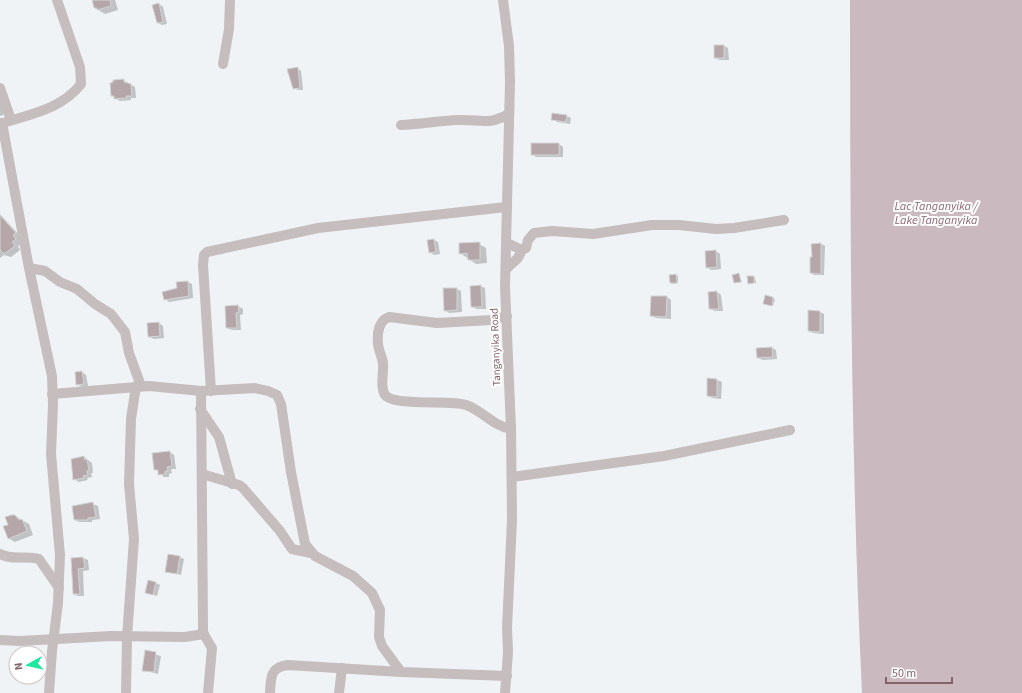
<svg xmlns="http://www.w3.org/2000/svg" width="1022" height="693" font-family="'Source Sans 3',sans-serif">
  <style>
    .water { fill: #cab9bf }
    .shadow { fill: #0003 }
    .building { fill: #b4a6a9; stroke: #d3d5d6 }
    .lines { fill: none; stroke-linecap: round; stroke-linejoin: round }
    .minor { stroke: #c5bdbe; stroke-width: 10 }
    .labels { text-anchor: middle; stroke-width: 4; stroke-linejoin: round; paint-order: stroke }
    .street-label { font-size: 11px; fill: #826367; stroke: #fff }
    .water-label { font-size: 12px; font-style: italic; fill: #8d6774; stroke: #fff }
  </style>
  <rect width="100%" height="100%" fill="#f0f3f5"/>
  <!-- water -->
  <path class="water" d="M 850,0 L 1022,0 L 1022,693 L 862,693 C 851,462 850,231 850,0 Z"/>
  <!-- shadow -->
  <g class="shadow">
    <polygon points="94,0 115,0 118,10 105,14 95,8"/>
    <polygon points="159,4 163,7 167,24 162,25 158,23"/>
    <polygon points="724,46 728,48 729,60 720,60 715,58"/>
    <polygon points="297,68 301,71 303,90 298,90 294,88"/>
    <polygon points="123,80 135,87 136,98 131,98 131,100 120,101 112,96 114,83"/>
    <polygon points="0,100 6,114 0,116"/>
    <polygon points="567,116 571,118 570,124 557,122 553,119"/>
    <polygon points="559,144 563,147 563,157 536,157 532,154"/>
    <polygon points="0,214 21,237 22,243 18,246 20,250 11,257 4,255 0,258"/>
    <polygon points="434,240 438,242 440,254 434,255 430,252"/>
    <polygon points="479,244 486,248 487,263 476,264 460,253"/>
    <polygon points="821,244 825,246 824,275 814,275 811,273 813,258 812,245"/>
    <polygon points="716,251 720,254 721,269 711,270 707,267"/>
    <polygon points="739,274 742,282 737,283 735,282"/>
    <polygon points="676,275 678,276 678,283 673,284 671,283"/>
    <polygon points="753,277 755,278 756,283 749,283"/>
    <polygon points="188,282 192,284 193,298 169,302 165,299"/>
    <polygon points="480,286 485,288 486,309 477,309 472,307"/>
    <polygon points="457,289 461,291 462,312 449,313 445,310"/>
    <polygon points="717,292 721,295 723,311 715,311 710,309"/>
    <polygon points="667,297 671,300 671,319 656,318 651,316"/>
    <polygon points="773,298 775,299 773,306 764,304"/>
    <polygon points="238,306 243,309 243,314 240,315 241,330 232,330 227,328 226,307"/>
    <polygon points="820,312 824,314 824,334 813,333 809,331"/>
    <polygon points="159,323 163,326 164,338 154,339 149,337"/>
    <polygon points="772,348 776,350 777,359 763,360 758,358"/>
    <polygon points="82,372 86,375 88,386 82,387 77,384"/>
    <polygon points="708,379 717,380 722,382 721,399 712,398 708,396"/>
    <polygon points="170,452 174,455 176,469 171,469 172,473 169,474 169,477 164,477 155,469"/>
    <polygon points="84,457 92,463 93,473 91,473 92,477 87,478 88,480 79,482 74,479"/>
    <polygon points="93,504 98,506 100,519 92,520 92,522 79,522 75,520"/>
    <polygon points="15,516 29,524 33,535 15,542 8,538 9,525"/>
    <polygon points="179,557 184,559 181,575 167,571"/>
    <polygon points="83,558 88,560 89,570 83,571 84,596 78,596 74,594 72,559"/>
    <polygon points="156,583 160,585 157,596 146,592"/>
    <polygon points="146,652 161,656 158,674 143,670"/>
  </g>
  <!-- building -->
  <g class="building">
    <polygon points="92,0 110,0 111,6 97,10 97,8 94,8"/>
    <polygon points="159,3 163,22 157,23 152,5"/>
    <rect x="714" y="45" width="10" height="13"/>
    <polygon points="298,67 300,88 293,89 287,69"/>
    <polygon points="124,79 124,82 131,84 132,96 126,96 127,98 114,99 114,96 111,96 110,83 113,82 113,80"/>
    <polygon points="552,113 567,115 566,122 551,120"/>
    <rect x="531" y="143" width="28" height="12"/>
    <polygon points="0,215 16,233 13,235 16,239 12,242 15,246 4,254 0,250"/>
    <polygon points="434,239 436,252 429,253 427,240"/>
    <polygon points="480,242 480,260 468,260 467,253 459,254 459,243"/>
    <polygon points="821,243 821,274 810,273 810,257 812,257 811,244"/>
    <polygon points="716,250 717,267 706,268 705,251"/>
    <polygon points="739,273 741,282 734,283 732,275"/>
    <polygon points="676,274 677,283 670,283 669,275"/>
    <polygon points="747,276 754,276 754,283 748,284"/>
    <polygon points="188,281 189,296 164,300 162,292 177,288 176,282"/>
    <polygon points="481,285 482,307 471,307 470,286"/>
    <polygon points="443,288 457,288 457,310 444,311"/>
    <polygon points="717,291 719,309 709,309 708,292"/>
    <polygon points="765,295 773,297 772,306 763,304"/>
    <polygon points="651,296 667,296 666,317 650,316"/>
    <polygon points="238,305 239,312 236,313 237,328 226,328 225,306"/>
    <polygon points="808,310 820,311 820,332 808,331"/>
    <polygon points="159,322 160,336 148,337 147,323"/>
    <polygon points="772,347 773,357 757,358 756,348"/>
    <polygon points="82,371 84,384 76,385 75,372"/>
    <polygon points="707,378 717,379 717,397 707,396"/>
    <polygon points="170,451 172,466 167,467 168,471 165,471 165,474 158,475 158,470 154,470 152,453"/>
    <polygon points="84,456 85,460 87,459 89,470 87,471 88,475 83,476 84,478 73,480 71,459"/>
    <polygon points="93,502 96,517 88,518 88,520 74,520 72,506"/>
    <polygon points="11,515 15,515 19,520 22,519 27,531 8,539 3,526 8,525 5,517"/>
    <polygon points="168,554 180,556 177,574 165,572"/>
    <polygon points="83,557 85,568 78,569 80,594 73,594 71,558"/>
    <polygon points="148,580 156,582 153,595 145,593"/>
    <polygon points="145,650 156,652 154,672 142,671"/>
  </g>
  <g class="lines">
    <!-- minor -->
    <g class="minor">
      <polyline points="503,0 509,46 510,82 505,286 511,429 512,520 507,628 508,652 505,693"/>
      <polyline points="223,64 229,29 230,0"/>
      <polyline points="0,88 11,120"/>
      <polyline points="2,123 29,268 52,376 53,405 51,454 60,555 58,603 52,651 49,693"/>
      <path d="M 0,124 C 29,114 61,110 81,84 L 80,67 L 57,0"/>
      <path d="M 401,125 C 420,124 439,121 458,120 C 480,119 487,126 509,114"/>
      <polyline points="507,243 522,250 526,248 528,240 534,233 552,231 593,234 652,225 679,225 716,229 734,228 784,220"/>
      <polyline points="29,268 45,271 60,282 77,289 95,304 111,314 125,332 129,353 141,386"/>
      <polyline points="506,269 518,258 522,250"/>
      <path d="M 507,316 L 492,320 L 437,323 L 389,317 C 379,320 377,333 378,343 C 378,350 382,356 383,363 C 384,372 380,385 384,393 C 389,408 451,399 466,405 C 483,411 493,426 511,429"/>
      <polyline points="201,391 203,626 203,633 212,648 208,693"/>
      <polyline points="211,391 203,265 204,255 207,252 318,228 506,207"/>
      <polyline points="52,394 149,386 201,391 255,388 268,391 277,395 281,404 291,472 305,544 315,556 353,576 372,593 380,610 379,637 382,646 401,672"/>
      <polyline points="200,409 219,437 232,484"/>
      <polyline points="202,474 239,485 243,488 280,531 292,549 311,553"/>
      <polyline points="512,477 664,456 790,430"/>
      <path d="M 0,554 C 13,561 25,555 39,559 L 59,588"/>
      <polyline points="0,640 20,641 111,636 185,637 204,634"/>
      <polyline points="126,693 127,637 134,539 129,484 131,419 136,386"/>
      <path d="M 270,693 C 271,677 270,667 288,665 L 401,672 L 507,676"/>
      <polyline points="339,693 342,668"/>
    </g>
  </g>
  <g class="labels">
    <!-- street labels -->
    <g class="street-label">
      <text transform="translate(495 347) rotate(-92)" y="4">Tanganyika Road</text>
    </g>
    <!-- water labels -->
    <g class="water-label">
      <text x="936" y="210">Lac Tanganyika /<tspan x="936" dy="14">Lake Tanganyika</tspan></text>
    </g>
  </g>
  <!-- north arrow -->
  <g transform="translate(28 665) rotate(262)"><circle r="19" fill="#ffffff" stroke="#cdc1c2"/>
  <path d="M0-3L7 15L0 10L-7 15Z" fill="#1ee7a0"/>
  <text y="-6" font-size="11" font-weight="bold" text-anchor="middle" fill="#826367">N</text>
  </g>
  <!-- scale -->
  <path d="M886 677v6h66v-6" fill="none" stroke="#826367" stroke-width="2"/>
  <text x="892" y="677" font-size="12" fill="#826367" stroke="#ffffff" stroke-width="3" paint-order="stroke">50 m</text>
</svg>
